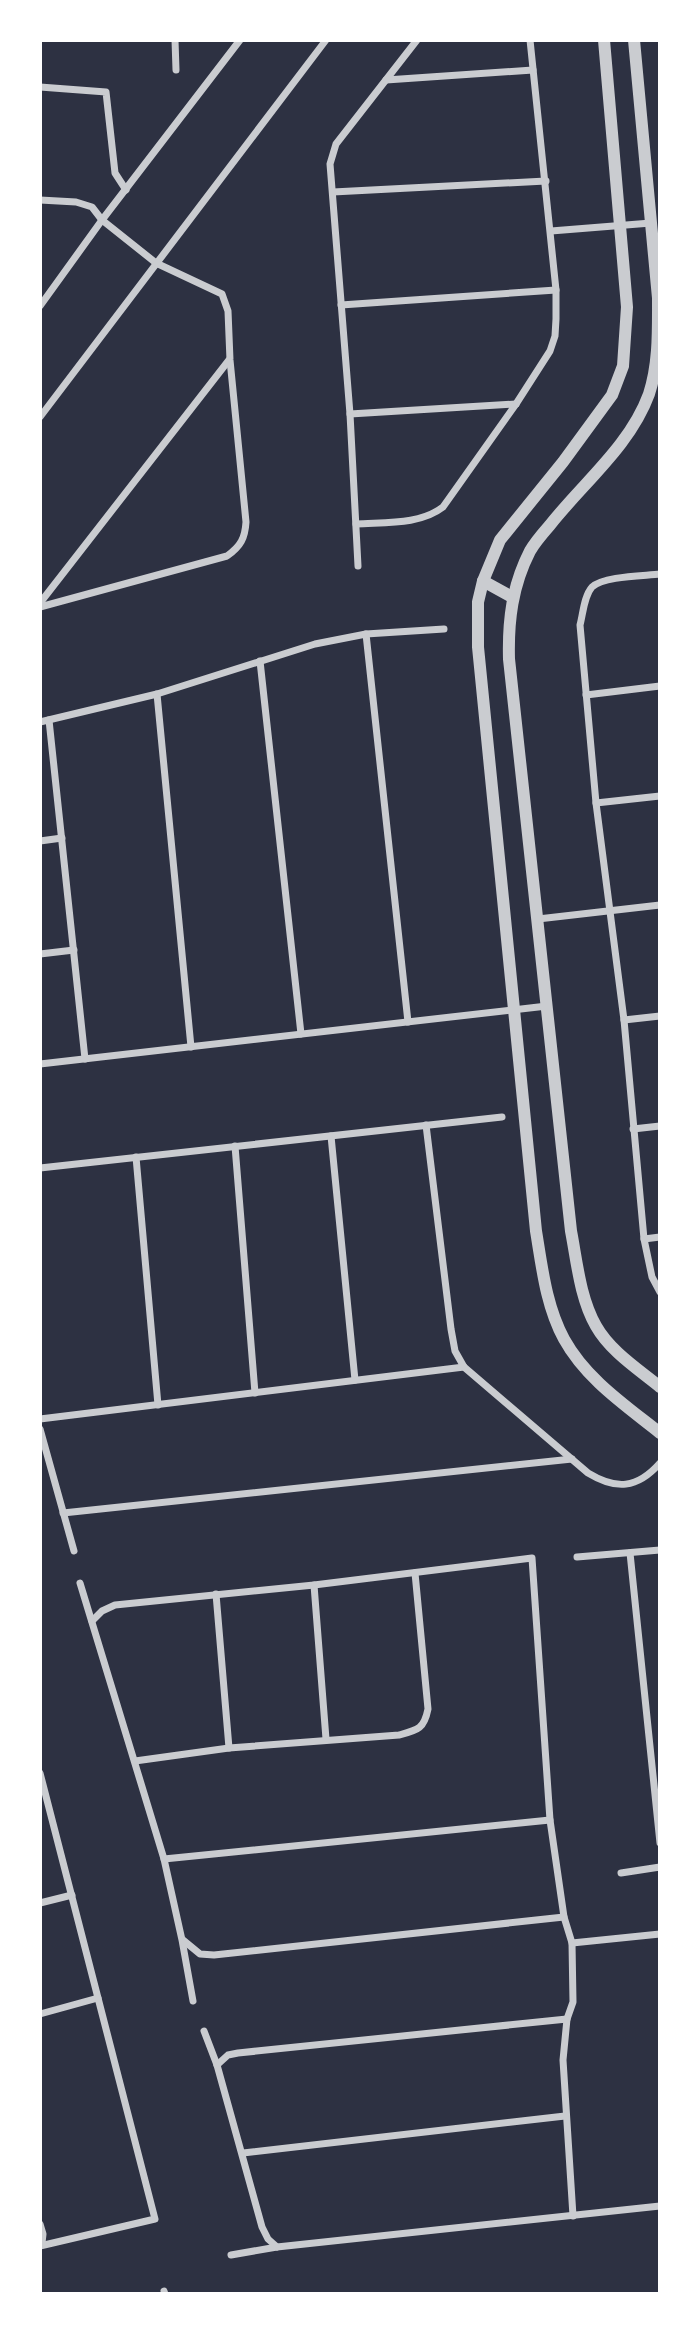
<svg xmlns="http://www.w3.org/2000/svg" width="700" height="2334" font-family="Ubuntu,sans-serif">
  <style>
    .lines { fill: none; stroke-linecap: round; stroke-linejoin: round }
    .minor { stroke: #caccd0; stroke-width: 7 }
    .tertiary { stroke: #caccd0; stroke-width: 12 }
  </style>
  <rect width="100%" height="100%" fill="#2d3142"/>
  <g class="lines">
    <!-- minor -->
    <g class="minor">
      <polyline points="175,40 176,70"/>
      <polyline points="386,80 533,70"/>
      <polyline points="40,87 106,92 115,173 126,190"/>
      <polyline points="333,192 546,181"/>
      <path d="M 40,200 L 76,202 L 92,207 L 102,220 L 156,263 L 222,294 L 228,311 L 230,360 L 246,522 C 245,538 241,546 227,556 L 40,607"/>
      <polyline points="551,231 651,223"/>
      <polyline points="341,305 556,290"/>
      <polyline points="40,306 102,220 240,40"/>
      <polyline points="350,414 516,404"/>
      <polyline points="40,417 326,40"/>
      <path d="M 356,524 C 385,522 420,525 443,507 L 516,404 L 550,351 L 555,336 L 556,319 L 556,290 L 530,40"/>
      <polyline points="358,566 350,414 330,164 336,144 417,40"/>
      <path d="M 660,574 C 643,576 604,576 592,587 C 584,596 583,614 580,625 L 596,803 L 624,1020 L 644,1239 L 652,1277 L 660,1292"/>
      <polyline points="40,603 229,360"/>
      <polyline points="366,634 408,1022"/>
      <polyline points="260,661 301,1034"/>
      <polyline points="157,694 191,1047"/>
      <polyline points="586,695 660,686"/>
      <polyline points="49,720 85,1059"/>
      <polyline points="40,722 157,694 315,644 366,634 444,629"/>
      <polyline points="596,803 660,796"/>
      <polyline points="40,841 62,838"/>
      <polyline points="538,919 660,905"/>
      <polyline points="40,954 74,950"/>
      <polyline points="624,1020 660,1016"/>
      <polyline points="40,1064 547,1006"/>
      <path d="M 426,1125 L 451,1329 L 455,1351 L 464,1367 L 588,1473 C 616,1490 637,1489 660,1463"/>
      <polyline points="633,1129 660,1126"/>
      <polyline points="331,1136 355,1380"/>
      <polyline points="235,1146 255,1393"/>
      <polyline points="136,1157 158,1405"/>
      <polyline points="40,1168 502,1117"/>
      <polyline points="644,1239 660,1237"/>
      <polyline points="40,1419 464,1367"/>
      <polyline points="40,1429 74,1551"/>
      <polyline points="63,1513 572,1459"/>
      <polyline points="630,1553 660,1843"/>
      <polyline points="577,1557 660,1550"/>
      <polyline points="80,1583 164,1859 182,1940 193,2001"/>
      <polyline points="314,1585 326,1739"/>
      <polyline points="216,1594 229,1748"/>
      <polyline points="92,1621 102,1611 115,1605 314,1585 532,1558 550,1820 564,1917 572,1943 573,2002 567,2019 563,2060 573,2216"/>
      <path d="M 135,1761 L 229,1748 L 399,1735 C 418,1730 424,1729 428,1709 L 415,1573"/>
      <polyline points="40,1773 155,2219 40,2246"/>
      <polyline points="164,1859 550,1820"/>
      <polyline points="621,1873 660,1867"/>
      <polyline points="40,1903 72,1895"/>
      <polyline points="183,1940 200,1954 214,1955 564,1917"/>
      <polyline points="572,1943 660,1934"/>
      <polyline points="40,2014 98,1998"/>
      <polyline points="204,2031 217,2065 262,2227 268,2239 277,2247"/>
      <polyline points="217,2065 228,2055 238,2053 567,2019"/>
      <polyline points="243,2153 565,2116"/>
      <polyline points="40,2224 43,2234 42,2243"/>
      <polyline points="231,2255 277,2247 660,2206"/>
      <polyline points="164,2291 165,2294"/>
    </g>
    <!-- tertiary -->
    <g class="tertiary">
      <path d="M 604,40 L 627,307 L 623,366 L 612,395 L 563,462 L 500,540 L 483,581 L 478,602 L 478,647 L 536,1231 C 542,1267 546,1306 564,1339 C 586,1379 625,1405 660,1433"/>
      <path d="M 634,40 L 658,298 C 658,331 659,363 649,394 C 630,446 583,483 550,525 C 543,533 535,542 530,551 C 512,586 508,621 509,659 L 571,1231 C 577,1262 580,1298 596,1326 C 610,1351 638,1369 660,1387"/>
      <polyline points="483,581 512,597"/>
    </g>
  </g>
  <!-- border -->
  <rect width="700" height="2334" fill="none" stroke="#ffffff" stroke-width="84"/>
</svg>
